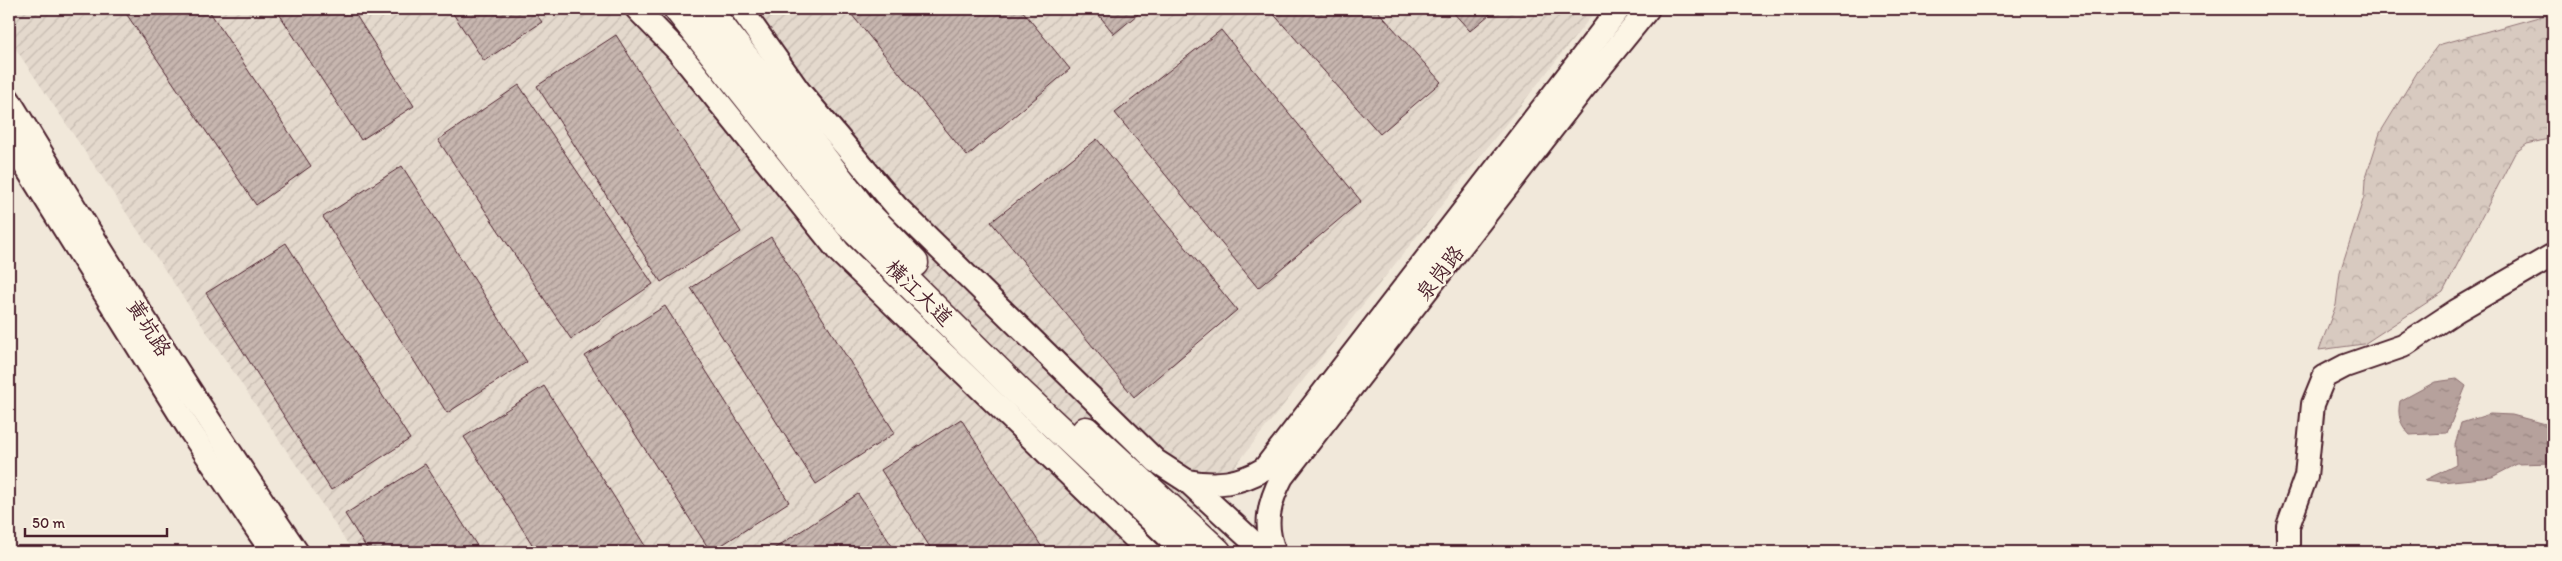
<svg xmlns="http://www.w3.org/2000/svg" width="2562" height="561" font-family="Itim,'LXGW WenKai TC',sans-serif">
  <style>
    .industrial { fill: url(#industrial-furrows) }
    .forest { fill: url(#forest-crowns); stroke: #917476 }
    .water { fill: url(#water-ripples); stroke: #8b6d6f }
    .building { fill: url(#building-hatch); stroke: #4a1f2b }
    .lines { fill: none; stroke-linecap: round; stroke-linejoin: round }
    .minor-casing { stroke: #4a1f2b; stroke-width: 26 }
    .major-casing { stroke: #4a1f2b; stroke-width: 31 }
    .minor { stroke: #fcf5e5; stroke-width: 22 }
    .major { stroke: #fcf5e5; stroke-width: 28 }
    .labels { text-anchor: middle; stroke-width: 5; stroke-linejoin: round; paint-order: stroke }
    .street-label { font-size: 21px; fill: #4a1f2b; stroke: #fcf5e5 }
  </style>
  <defs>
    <pattern id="industrial-furrows" width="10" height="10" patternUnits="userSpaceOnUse" patternTransform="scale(1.25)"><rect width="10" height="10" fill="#e4d9cd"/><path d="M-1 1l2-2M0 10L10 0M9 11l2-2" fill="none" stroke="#c5bab0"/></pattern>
    <pattern id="forest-crowns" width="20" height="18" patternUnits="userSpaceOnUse" patternTransform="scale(1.25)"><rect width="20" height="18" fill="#d8cac0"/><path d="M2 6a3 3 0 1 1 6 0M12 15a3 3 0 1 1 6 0" fill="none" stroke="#bbada5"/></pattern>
    <pattern id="water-ripples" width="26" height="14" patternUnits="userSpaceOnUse" patternTransform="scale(1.25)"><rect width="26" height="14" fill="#b6a19c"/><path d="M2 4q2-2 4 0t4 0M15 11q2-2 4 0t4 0" fill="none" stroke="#96837f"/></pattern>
    <pattern id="building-hatch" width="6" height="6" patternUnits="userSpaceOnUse" patternTransform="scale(1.25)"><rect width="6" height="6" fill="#c7b6af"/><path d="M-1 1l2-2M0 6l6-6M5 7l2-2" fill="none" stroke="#a4938f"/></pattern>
  </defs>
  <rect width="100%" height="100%" fill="#f1e8da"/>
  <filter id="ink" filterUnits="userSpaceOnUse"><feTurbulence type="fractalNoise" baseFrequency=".02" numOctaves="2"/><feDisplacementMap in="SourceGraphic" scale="10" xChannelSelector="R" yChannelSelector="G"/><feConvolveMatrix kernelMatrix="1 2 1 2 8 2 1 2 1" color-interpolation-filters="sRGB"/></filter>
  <g filter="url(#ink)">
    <!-- industrial -->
    <polygon class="industrial" points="9,9 1597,9 1167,552 353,552 301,472 9,39"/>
    <!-- forest -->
    <polygon class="forest" points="2553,13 2553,138 2527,144 2515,153 2443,292 2364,344 2319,350 2336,305 2340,272 2364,197 2365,180 2380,133 2418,71 2438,45"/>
    <!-- water -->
    <g class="water">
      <path d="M 2457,379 L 2466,386 L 2447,433 L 2410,435 C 2400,424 2397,416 2400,401 L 2435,382 Z"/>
      <polygon points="2490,414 2512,415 2553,426 2553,463 2517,464 2492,477 2442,482 2425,480 2456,465 2455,445 2461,423"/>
    </g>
    <!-- building -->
    <g class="building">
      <polygon points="123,9 208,9 311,166 256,205"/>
      <polygon points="276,9 352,9 414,106 361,140"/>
      <polygon points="450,9 532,9 542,22 484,61"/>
      <polygon points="847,9 1021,9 1070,69 967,156"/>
      <polygon points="1094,9 1144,9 1114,34"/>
      <polygon points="1269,9 1376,9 1441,82 1380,134"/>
      <polygon points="1450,9 1496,9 1470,31"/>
      <polygon points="1221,30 1361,201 1258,288 1115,113"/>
      <polygon points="616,35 741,232 661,282 537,86"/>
      <polygon points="519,85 653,284 571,339 438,140"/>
      <polygon points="1097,139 1237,310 1134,397 991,222"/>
      <polygon points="402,166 527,362 447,413 323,217"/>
      <polygon points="771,237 895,433 816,484 691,288"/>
      <polygon points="286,243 410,439 331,490 206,293"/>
      <polygon points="665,306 789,502 711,552 585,356"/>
      <polygon points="544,386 649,552 537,552 464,437"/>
      <polygon points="961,419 1045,552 933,552 881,470"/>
      <polygon points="425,464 481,552 369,552 345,514"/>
      <polygon points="858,494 896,552 769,552"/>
    </g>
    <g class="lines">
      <defs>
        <g id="minor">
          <polyline points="637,9 677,50 839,252 1149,552"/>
          <polyline points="741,9 799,91 896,206 1156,461 1187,481 1264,552"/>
          <path d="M 9,100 C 102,253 196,404 297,552"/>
          <polyline points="9,140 191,432 272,552"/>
          <path d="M 1187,481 C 1216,486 1239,484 1264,469 L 1619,9"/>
          <path d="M 1275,552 C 1263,526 1269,502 1282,477 L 1583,89 L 1648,9"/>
          <polyline points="2288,552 2288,526 2306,476 2313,404 2324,377 2345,366 2403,346 2456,311 2553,255"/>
        </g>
        <g id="major">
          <polyline points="678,9 849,224 1020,393 1189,552"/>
          <polyline points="707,9 863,210 914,263"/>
          <polyline points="1086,431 1217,552"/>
        </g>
      </defs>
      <!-- minor casing -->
      <use href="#minor" class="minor-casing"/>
      <!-- major casing -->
      <use href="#major" class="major-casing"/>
      <!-- minor -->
      <use href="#minor" class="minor"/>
      <!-- major -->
      <use href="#major" class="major"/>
    </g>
  </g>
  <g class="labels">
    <!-- street labels -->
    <g class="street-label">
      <text transform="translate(1440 273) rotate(-52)" y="7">泉岗路</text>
      <text transform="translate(919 293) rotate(44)" y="7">横江大道</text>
      <text transform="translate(149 328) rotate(58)" y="7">黄坑路</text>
    </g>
  </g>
  <!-- margin -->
  <rect width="2562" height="561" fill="none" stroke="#fcf5e5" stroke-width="30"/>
  <rect x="15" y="15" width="2532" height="531" fill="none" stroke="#4a1f2b" stroke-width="2" filter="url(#ink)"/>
  <!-- scale -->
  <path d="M25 528v8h142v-8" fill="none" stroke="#4a1f2b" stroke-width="2.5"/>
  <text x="32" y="528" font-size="15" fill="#4a1f2b" stroke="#fcf5e5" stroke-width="4" paint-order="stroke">50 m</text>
</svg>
